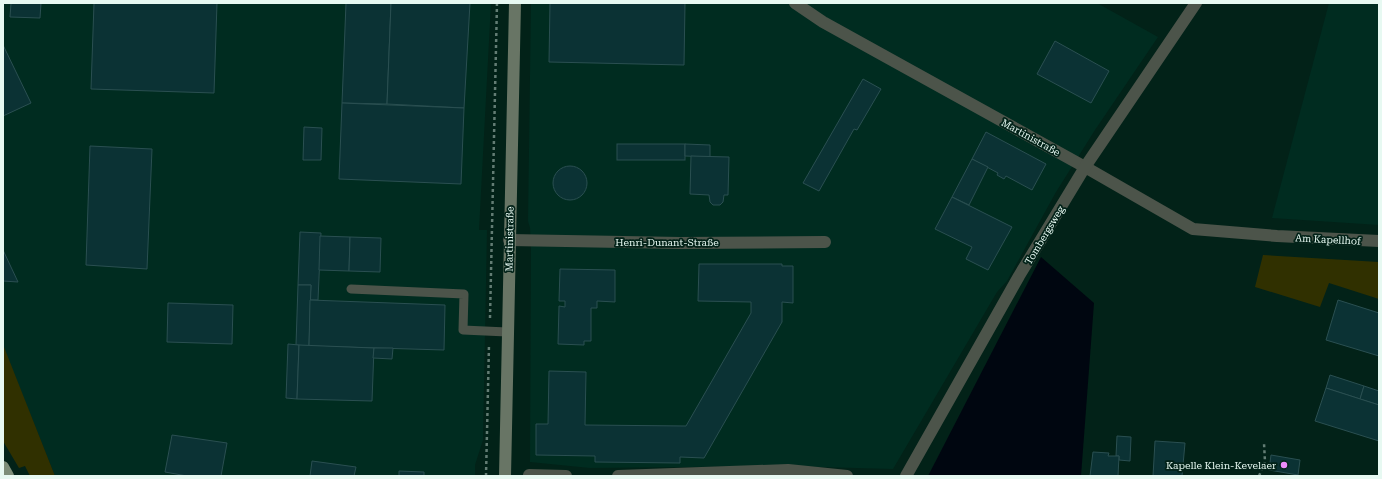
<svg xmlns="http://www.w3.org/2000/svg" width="1382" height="479" font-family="'Roboto Serif',serif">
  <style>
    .built { fill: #002c20 }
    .green { fill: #303000 }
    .water { fill: #000610 }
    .building { fill: #0b3234; stroke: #2a4f51 }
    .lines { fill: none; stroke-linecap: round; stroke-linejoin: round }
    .path { stroke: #637d74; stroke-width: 2.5; stroke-dasharray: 3 3; stroke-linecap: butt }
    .lane { stroke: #4c544a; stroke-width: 9 }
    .street { stroke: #4c544a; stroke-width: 12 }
    .secondary { stroke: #687565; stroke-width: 12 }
    .primary { stroke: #7d8e79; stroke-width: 12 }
    .poi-dot { fill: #ec8cfa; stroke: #022218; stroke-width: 1.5 }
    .labels { text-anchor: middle; stroke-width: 3.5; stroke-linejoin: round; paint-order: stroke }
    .street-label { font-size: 10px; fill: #e7f9f2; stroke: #022218 }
    .poi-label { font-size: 10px; fill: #e7f9f2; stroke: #022218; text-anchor: end }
  </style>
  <rect width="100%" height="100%" fill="#022218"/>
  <!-- built -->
  <g class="built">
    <polygon points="3,3 491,3 479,230 487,230 483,440 475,465 475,476 55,476 3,346"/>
    <polygon points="531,3 1097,3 1158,37 1095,130 1056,192 1007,281 997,292 893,469 781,466 590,468 530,462 531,247 530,228 528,221"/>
    <polygon points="1329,3 1379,3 1379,225 1272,218"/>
  </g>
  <!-- green -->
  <g class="green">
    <polygon points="1263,255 1379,262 1379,299 1329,283 1320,307 1255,287"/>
    <polygon points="3,346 4,347 55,476 30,476 25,466 19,468 3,441"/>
  </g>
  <!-- water -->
  <polygon class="water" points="1041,257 1094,303 1081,476 928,476"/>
  <!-- building -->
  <g class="building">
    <polygon points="11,3 41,3 40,18 10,17"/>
    <polygon points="94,3 217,3 214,93 91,89"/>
    <polygon points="346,3 391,3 387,104 342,103"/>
    <polygon points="391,3 470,3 464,108 387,104"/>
    <polygon points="550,3 685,3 684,65 549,62"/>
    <polygon points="1055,41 1109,71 1091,103 1037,74"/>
    <polygon points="3,45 31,103 3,116"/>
    <polygon points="863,79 881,89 857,130 854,129 819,191 803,183"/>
    <polygon points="342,103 464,108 461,184 339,179"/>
    <polygon points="304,127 322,128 321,160 303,160"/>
    <polygon points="986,132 1046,164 1032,190 1006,176 1004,179 997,175 998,173 972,159"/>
    <rect x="617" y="144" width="68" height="16"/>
    <polygon points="685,144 710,145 710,157 685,156"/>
    <polygon points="90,146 152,149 147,269 86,265"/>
    <polygon points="691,156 729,157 728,195 724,195 723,202 720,205 713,205 710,202 709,195 690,194"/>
    <polygon points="972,159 988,167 969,205 952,197"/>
    <circle cx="570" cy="183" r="17"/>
    <polygon points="952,197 1012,227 988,270 966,259 972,247 935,229"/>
    <polygon points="300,232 321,233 318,300 310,300 311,285 298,285"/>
    <polygon points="320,236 350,237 349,271 319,270"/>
    <polygon points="350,237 381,238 380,272 349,271"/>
    <polygon points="3,250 18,282 3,281"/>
    <polygon points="699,264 782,264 782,266 793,266 793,303 782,302 782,322 704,458 680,457 680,463 595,462 595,456 536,455 536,424 548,424 549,371 586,372 585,425 686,426 751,313 751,302 698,301"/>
    <polygon points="560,269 615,270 615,302 597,301 597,308 591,308 591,341 584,341 584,345 558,344 559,306 565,307 565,301 559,301"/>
    <polygon points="298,285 311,285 309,346 296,345"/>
    <polygon points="310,300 445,305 444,350 309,346"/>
    <polygon points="1338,300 1379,313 1379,356 1326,340"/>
    <polygon points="168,303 233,305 232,344 167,342"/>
    <polygon points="288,344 299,345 297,399 286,398"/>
    <polygon points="299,345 374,348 372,401 297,399"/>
    <polygon points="374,348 393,348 392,359 373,358"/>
    <polygon points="1330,375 1364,386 1360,399 1326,388"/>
    <polygon points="1364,386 1379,391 1379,405 1360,399"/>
    <polygon points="1326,388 1379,405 1379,441 1315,421"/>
    <polygon points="172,435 227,443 221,476 187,476 165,472"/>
    <polygon points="1117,436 1131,437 1130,461 1119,460 1119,456 1116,456"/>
    <polygon points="1155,441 1185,443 1182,476 1153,476"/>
    <polygon points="1093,452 1109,453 1108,456 1119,456 1118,476 1090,476"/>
    <polygon points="1271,455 1300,460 1298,475 1269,470"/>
    <polygon points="312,461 356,467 354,476 310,476"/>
    <polygon points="399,471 424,472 424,476 399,476"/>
  </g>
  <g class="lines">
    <!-- path -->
    <g class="path">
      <polyline points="490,318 497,3"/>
      <polyline points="486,476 489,345"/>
      <polyline points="1259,476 1265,462 1264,443"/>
    </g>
    <!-- lane -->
    <polyline class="lane" points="351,289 464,294 463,330 507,332"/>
    <!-- street -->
    <g class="street">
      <polyline points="795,3 823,22 1085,167 1193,229 1277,236 1379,241"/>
      <polyline points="509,240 680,243 825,242"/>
      <polyline points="529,475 566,476"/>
      <polyline points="618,476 788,470 847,476"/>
      <polyline points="906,476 1019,276 1085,167 1196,3"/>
    </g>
    <!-- secondary -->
    <polyline class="secondary" points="505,476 515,3"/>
    <!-- primary -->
    <polyline class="primary" points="3,467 8,476"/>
  </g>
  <!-- markers -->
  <circle class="poi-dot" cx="1284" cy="465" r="4"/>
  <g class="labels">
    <!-- street labels -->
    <g class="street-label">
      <text transform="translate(1031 137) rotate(29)" y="4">Martinistraße</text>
      <text transform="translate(1044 235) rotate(-59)" y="4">Tombergsweg</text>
      <text transform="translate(509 239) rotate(-89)" y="4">Martinistraße</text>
      <text transform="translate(1328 239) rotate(3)" y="4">Am Kapellhof</text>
      <text x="667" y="246">Henri-Dunant-Straße</text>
    </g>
    <!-- poi labels -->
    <g class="poi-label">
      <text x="1276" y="469">Kapelle Klein-Kevelaer</text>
    </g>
  </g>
  <!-- border -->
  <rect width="1382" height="479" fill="none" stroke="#e7f9f2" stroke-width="8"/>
</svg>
